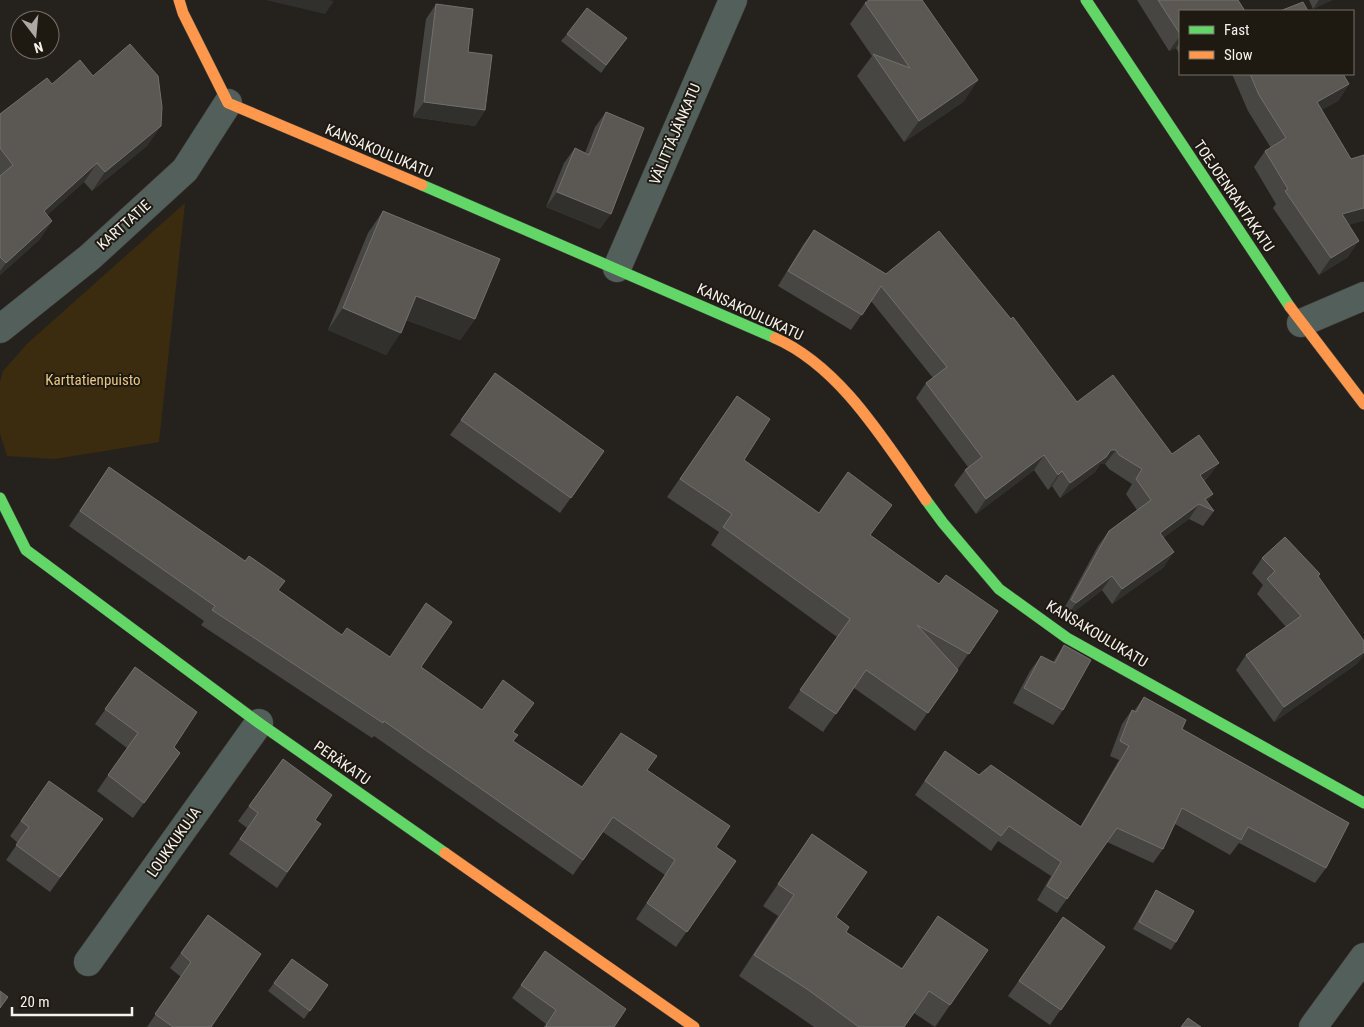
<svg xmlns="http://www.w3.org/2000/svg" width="1364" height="1027" font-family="'Roboto Condensed',sans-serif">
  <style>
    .green { fill: #3b2c0f }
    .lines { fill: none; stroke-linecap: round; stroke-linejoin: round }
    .street-casing { stroke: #413f3c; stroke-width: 29 }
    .fast-casing { stroke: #413f3c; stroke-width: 12 }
    .slow-casing { stroke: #413f3c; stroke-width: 12 }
    .street { stroke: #535f5a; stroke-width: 28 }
    .fast { stroke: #63d668; stroke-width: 11 }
    .slow { stroke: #ff974d; stroke-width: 11 }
    .wall { fill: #484642 }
    .shaded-wall { fill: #32302c }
    .building { fill: #5b5854; stroke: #73706c }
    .labels { text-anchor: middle; stroke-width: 4; stroke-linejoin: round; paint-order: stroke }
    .street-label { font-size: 15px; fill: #f5f2ec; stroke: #1e1a12 }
    .park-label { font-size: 15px; fill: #e9c683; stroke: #1e1a12 }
  </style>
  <rect width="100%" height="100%" fill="#25221e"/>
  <!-- green -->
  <polygon class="green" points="185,203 159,442 55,459 7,456 0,433 0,382 3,371 28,343"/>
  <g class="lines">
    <defs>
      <g id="street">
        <polyline points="617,268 733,0"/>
        <polyline points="1301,323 1364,296"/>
        <polyline points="0,329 90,257 185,170 228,103"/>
        <polyline points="88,962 259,723"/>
        <polyline points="1313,1027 1364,957"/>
      </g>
      <g id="fast">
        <polyline points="1086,0 1290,307"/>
        <polyline points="422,185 775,338"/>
        <polyline points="0,498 26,550 259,723 445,853"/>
        <polyline points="926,500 943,523 999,589 1067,638 1364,803"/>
      </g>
      <g id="slow">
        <polyline points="179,0 183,13 228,103 422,185"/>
        <polyline points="1290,307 1364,404"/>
        <path d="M 775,338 C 841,367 885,442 926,500"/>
        <polyline points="445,853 694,1027"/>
      </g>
    </defs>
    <!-- street casing -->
    <use href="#street" class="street-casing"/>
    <!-- fast casing -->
    <use href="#fast" class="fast-casing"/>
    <!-- slow casing -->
    <use href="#slow" class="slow-casing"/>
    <!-- street -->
    <use href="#street" class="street"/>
    <!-- fast -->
    <use href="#fast" class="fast"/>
    <!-- slow -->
    <use href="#slow" class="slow"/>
  </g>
  <!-- wall -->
  <g class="wall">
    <polygon points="1137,0 1238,0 1180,11 1180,55 1176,48 1169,51"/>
    <polygon points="1309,0 1332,0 1313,9"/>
    <polygon points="865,3 978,80 963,102 904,142 857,76 872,56 850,24"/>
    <polygon points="436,4 468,52 485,110 475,126 413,117 426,19"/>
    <polygon points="567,34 627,38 601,73 561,41"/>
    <polygon points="1232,74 1343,74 1349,84 1338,101 1321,110 1349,225 1348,257 1319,275 1273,208 1276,204 1254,167 1265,151 1271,148 1248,111"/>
    <polygon points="52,84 148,145 92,191 84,182 47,215 52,221 39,240 0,275 0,114"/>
    <polygon points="606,112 600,229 546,207 564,163 575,148 585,153 595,127"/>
    <polygon points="383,211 475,319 460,340 406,320 386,355 328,330 368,233"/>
    <polygon points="814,230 1077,402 1172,454 1219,463 1208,477 1204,481 1213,494 1207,502 1214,511 1203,526 1189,519 1164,537 1164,567 1112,604 1102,590 1066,618 1061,614 1098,546 1109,531 1137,510 1126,494 1132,484 1109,469 1105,464 1100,464 1095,472 1060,498 1052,486 1048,490 1034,470 976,514 954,485 965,470 968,467 916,398 926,383 933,378 871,301 851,330 778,286 803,245"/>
    <polygon points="495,373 604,451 560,513 450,435"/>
    <polygon points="737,396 744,460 819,513 870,536 939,584 998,611 915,731 854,688 823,732 788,708 837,637 711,545 719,532 667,497"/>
    <polygon points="109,467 278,590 342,635 390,657 421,667 513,732 513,741 582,787 647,770 716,847 736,861 676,947 636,919 665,875 603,832 573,875 374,736 372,738 201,625 204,621 69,526"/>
    <polygon points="1262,558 1318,576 1358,663 1274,722 1236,670 1246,655 1286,627 1257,594 1263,585 1252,573"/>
    <polygon points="1064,645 1063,710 1053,725 1013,703 1030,671 1041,656 1053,662"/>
    <polygon points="135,667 174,747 180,753 133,818 97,791 127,748 95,724"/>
    <polygon points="1144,697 1182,729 1326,868 1315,883 1239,843 1230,855 1175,824 1163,849 1153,863 1107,842 1057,913 1037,900 1051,876 998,841 991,851 915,795 945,751 979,775 1080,827 1119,760 1110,756 1122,724 1132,710 1134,711"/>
    <polygon points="283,759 315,820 321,824 277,888 229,854 247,828 238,821"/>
    <polygon points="49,781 92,834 50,892 6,860 18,843 10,836"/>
    <polygon points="812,834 836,917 846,932 902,968 938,916 988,950 935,1027 914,1013 904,1027 814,1027 791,1011 739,976 778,916 763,906"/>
    <polygon points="1156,890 1176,942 1171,950 1133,929 1151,898"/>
    <polygon points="208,915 211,1027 147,1027 181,977 170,968"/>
    <polygon points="1063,917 1105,947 1050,1025 1008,996"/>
    <polygon points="545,951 614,1027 544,1027 546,1024 512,998"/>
    <polygon points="292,959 328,985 304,1019 268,991"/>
  </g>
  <!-- shaded-wall -->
  <g class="shaded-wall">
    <polygon points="266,0 329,0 334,1 325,14"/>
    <polygon points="1319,0 1332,0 1313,9"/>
    <polygon points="1180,36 1180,42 1176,48 1169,51"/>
    <polygon points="978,80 963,102 904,142 919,121"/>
    <polygon points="1349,84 1338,101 1306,119 1317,102"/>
    <polygon points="424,102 485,110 475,126 413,117"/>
    <polygon points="161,126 148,145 92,191 105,172"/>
    <polygon points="97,163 84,182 31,230 44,211"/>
    <polygon points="557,192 611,214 600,229 546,207"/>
    <polygon points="1364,208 1364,221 1330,230 1342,214"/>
    <polygon points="52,221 39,240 0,275 0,271 6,263"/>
    <polygon points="1359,241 1348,257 1319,275 1331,258"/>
    <polygon points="416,296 475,319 460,340 401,318"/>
    <polygon points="343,308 401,333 386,355 328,330"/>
    <polygon points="1111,450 1116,450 1105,464 1100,464 1095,472 1060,498 1070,483"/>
    <polygon points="1044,455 1034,470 976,514 986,499"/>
    <polygon points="1219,463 1208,477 1190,490 1200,475"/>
    <polygon points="1062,471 1052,486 1048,490 1058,475"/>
    <polygon points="1213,494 1204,506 1205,499"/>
    <polygon points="1199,504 1189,519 1150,548 1160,533"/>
    <polygon points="1174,552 1164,567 1112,604 1122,589"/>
    <polygon points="1112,576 1102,590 1066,618 1076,603"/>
    <polygon points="1364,652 1364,655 1358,663 1274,722 1284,707"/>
  </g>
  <!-- building -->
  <g class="building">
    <polygon points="869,0 922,0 978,80 919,121 873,54 910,68 865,3"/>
    <polygon points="1158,0 1238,0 1245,11 1180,11 1180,34"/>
    <polygon points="1303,2 1308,11 1280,11"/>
    <polygon points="436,4 473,9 468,52 492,55 485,110 424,102"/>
    <polygon points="587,8 627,38 606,65 567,34"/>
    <polygon points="130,44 158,76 162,107 161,126 105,172 97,163 44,211 52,221 6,263 0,257 0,176 13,165 0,148 0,114 47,78 52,84 80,60 93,76"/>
    <polygon points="1250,74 1343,74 1349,84 1317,102 1351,159 1364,155 1364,208 1342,214 1359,241 1331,258 1285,191 1288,189 1265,151 1286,138 1259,95"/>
    <polygon points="606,112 644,128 611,214 557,192 575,148 589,155"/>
    <polygon points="383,211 500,259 475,319 416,296 401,333 343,308"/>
    <polygon points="814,230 886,274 939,231 1011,319 1013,317 1077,402 1113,375 1172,454 1199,435 1219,463 1200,475 1213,494 1205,499 1214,511 1199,504 1160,533 1174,552 1122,589 1112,576 1076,603 1071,600 1109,531 1151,500 1136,479 1142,469 1119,455 1116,450 1111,450 1106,457 1070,483 1062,471 1058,475 1044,455 986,499 965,470 982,457 926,383 947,367 881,286 862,315 788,271"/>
    <polygon points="495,373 604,451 571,498 461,420"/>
    <polygon points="737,396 770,419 744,460 819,513 848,472 892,505 870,535 939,584 946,575 998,611 969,654 917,625 958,670 928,713 866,670 836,714 800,690 850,619 723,527 732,514 680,479"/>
    <polygon points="109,467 245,561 249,556 285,581 278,590 342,635 347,628 390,657 426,603 452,622 421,667 482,710 503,680 534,703 513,732 518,735 513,741 582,787 621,733 657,756 647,770 730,826 716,847 736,861 687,932 647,903 675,860 613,817 583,860 384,721 383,723 212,610 215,606 80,511"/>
    <polygon points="1285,537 1320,574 1318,576 1364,641 1364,652 1284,707 1246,655 1301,616 1267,579 1275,571 1262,558"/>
    <polygon points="1064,645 1091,660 1063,710 1024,688 1041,656 1055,663"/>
    <polygon points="135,667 197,712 174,747 180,753 144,803 108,775 138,733 105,709"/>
    <polygon points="1144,697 1186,720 1182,729 1349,823 1326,868 1248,827 1241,840 1182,808 1163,849 1117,828 1067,899 1047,886 1061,862 1009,826 1001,836 925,781 945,751 979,775 991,765 1081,827 1129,746 1120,741 1132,710 1136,712"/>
    <polygon points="283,759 332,795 315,820 321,824 287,872 240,839 258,813 249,806"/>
    <polygon points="49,781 103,819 60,877 16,845 29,827 21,821"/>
    <polygon points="812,834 867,872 836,917 849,927 846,932 902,969 938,916 988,950 950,1005 929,991 904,1027 859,1027 807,989 754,955 794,895 778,884"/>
    <polygon points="1156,890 1194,911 1176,942 1139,922"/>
    <polygon points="208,915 261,954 211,1027 173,1027 155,1014 191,962 181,953"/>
    <polygon points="1063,917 1105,947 1061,1010 1019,981"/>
    <polygon points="545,951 626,1009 614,1027 545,1027 556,1010 521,985"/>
    <polygon points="292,959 328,985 310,1011 274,983"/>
    <polygon points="0,991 8,997 0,1008"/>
    <polygon points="1188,1018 1201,1027 1181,1027"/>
  </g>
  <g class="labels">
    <!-- street labels -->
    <g class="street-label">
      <text transform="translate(675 134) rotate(-67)" y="5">VÄLITTÄJÄNKATU</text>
      <text transform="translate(379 151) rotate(23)" y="5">KANSAKOULUKATU</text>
      <text transform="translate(1234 196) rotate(56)" y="5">TOEJOENRANTAKATU</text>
      <text transform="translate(124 225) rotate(-42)" y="5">KARTTATIE</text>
      <text transform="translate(750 312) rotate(25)" y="5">KANSAKOULUKATU</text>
      <text transform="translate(1097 634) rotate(31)" y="5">KANSAKOULUKATU</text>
      <text transform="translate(342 763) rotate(35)" y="5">PERÄKATU</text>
      <text transform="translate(174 842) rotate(-55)" y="5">LOUKKUKUJA</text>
    </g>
    <!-- park labels -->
    <g class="park-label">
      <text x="93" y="385">Karttatienpuisto</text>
    </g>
  </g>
  <!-- legend -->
  <rect x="1179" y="10" width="175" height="65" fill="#1e1a12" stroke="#747069"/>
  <rect x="1189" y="26" width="25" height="8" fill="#63d668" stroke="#747069"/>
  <text x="1224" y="35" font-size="15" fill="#f5f2ec">Fast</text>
  <rect x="1189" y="51" width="25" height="8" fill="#ff974d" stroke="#747069"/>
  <text x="1224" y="60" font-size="15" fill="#f5f2ec">Slow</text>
  <!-- north arrow -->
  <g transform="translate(35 35) rotate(164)"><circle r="24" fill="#1e1a12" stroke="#747069"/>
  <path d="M0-4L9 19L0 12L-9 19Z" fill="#aca9a4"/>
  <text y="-8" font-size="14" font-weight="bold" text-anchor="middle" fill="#f5f2ec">N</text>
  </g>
  <!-- scale -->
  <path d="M12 1007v8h120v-8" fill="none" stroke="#f5f2ec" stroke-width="2.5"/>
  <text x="20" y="1007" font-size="15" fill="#f5f2ec" stroke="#1e1a12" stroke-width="4" paint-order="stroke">20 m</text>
</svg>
